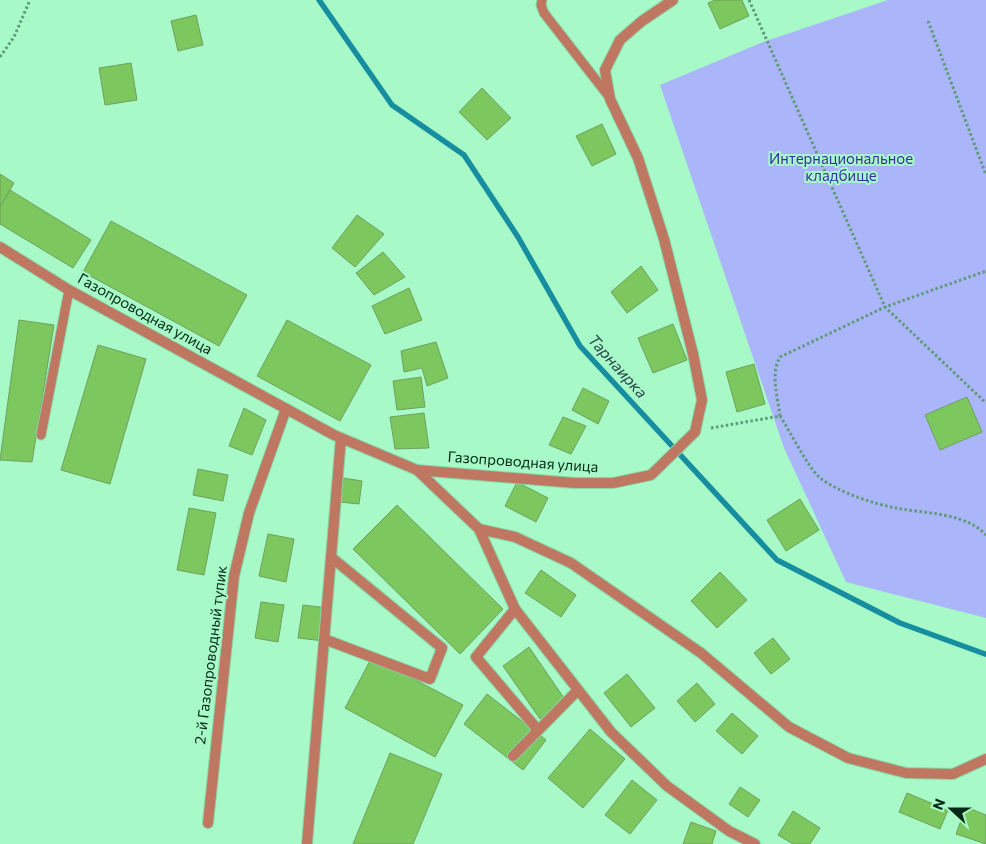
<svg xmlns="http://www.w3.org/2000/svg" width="986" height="844" font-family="Commissioner,sans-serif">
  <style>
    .green { fill: #abb5fa }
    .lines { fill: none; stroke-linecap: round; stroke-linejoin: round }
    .stream { stroke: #168ea0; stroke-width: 5.5 }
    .building { fill: #7dc75f; stroke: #709f5d }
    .service-casing { stroke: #8ad4a8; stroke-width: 11 }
    .minor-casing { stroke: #8ad4a8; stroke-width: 12 }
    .path { stroke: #5d9b78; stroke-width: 3; stroke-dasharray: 2.5 2.5; stroke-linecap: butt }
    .service { stroke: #c07761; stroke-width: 9 }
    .minor { stroke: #c07761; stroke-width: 10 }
    .labels { text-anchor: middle; stroke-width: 4; stroke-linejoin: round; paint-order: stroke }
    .park-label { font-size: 15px; fill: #382ea9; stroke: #a7fac8 }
    .street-label { font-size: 15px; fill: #042816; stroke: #a7fac8 }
    .water-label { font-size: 16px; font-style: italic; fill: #28454d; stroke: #a7fac8 }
  </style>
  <rect width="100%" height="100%" fill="#a7fac8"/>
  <!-- green -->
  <polygon class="green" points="888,0 986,0 986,618 846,582 784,448 660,85 763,42"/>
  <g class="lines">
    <!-- stream -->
    <polyline class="stream" points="319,0 392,105 464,155 518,237 580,346 777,560 900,623 985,654"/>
  </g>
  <!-- building -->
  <g class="building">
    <polygon points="715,0 742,0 749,16 720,29 708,3"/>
    <polygon points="196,15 203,45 178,51 171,21"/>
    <polygon points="131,63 137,100 105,105 99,68"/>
    <polygon points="482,88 511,118 487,140 459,112"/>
    <polygon points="602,124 616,154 592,166 576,136"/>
    <polygon points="0,174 14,183 0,207"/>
    <polygon points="10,190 91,240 73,268 0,224 0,207"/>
    <polygon points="357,215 384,234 355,267 332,248"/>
    <polygon points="111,221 247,295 219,346 83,272"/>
    <polygon points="383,252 405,277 374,295 356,273"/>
    <polygon points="641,266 658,290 627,313 611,292"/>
    <polygon points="409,288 422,320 385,334 372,306"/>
    <polygon points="19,320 54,325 32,462 0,460"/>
    <polygon points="287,320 371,365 340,421 257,376"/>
    <polygon points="673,324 687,360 653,373 638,338"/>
    <polygon points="436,342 448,378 427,386 422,368 404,372 401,351"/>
    <polygon points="98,345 146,359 110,484 61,470"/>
    <polygon points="754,364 765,404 737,412 726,372"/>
    <polygon points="421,377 425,407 397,410 393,381"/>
    <polygon points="583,388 609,401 598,424 572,410"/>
    <polygon points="967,397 982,432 940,450 925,415"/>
    <polygon points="244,408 266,420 252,455 229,446"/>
    <polygon points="424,413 429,448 395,449 390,417"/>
    <polygon points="563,417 586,426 571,454 549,445"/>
    <polygon points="198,469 228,475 223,501 193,495"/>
    <polygon points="343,478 362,481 359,504 340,502"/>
    <polygon points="517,482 548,498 536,522 505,506"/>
    <polygon points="800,499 819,530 786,551 767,520"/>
    <polygon points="397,505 503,609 460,654 353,549"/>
    <polygon points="189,508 216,513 204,575 177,570"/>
    <polygon points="268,534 294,539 286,582 259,576"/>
    <polygon points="541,570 576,595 561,617 525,593"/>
    <polygon points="720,572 747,600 717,628 691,601"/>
    <polygon points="261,602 284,605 278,642 255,638"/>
    <polygon points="303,605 328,608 324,641 298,638"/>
    <polygon points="773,638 790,659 771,674 754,653"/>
    <polygon points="529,647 566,701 540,719 503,666"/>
    <polygon points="372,657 463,705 435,757 345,708"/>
    <polygon points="627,674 655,708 631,727 604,693"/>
    <polygon points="697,683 715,704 695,722 677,701"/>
    <polygon points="487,694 546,740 523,770 464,724"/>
    <polygon points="732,713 758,736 742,754 716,731"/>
    <polygon points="590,729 625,759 583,808 548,778"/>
    <polygon points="390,753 442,774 413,844 353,844"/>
    <polygon points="632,780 657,800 630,834 605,815"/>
    <polygon points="740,787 760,800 748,817 729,804"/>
    <polygon points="907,793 948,810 940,829 899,812"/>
    <polygon points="966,807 986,815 986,844 956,834"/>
    <polygon points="793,811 820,828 810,844 793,844 778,835"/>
    <polygon points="691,822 716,831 712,844 683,844"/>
  </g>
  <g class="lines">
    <defs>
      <g id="service">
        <polyline points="542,0 541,5 544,13 610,98"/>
        <polyline points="41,435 69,290"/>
      </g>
      <g id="minor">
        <polyline points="0,247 69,290 334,435 417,470 575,483 613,483 651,475 695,432 702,400 693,354 664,239 638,158 610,99 605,70 620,40 642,21 673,0"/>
        <polyline points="417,470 479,529 515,609 611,732 667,786 729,831 755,844"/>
        <polyline points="479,529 515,537 571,563 701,653 789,727 848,758 906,773 953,774 986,759"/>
        <polyline points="515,609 476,657 538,730"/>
        <polyline points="324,639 430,679 442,648 331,557"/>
        <polyline points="513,756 578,690"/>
        <polyline points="208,823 234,576 249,513 286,409"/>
        <polyline points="307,844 341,438"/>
      </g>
    </defs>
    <!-- service casing -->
    <use href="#service" class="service-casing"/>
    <!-- minor casing -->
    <use href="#minor" class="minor-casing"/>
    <!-- path -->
    <g class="path">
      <polyline points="749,0 885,307 986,403"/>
      <polyline points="928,21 986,175"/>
      <polyline points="0,57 14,37 30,0"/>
      <path d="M 780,416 C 778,398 770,373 780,357 L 885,307 L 986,271"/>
      <path d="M 711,428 L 780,416 C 790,431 807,466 819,477 C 837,492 874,504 896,508 C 926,514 964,512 986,535"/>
    </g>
    <!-- service -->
    <use href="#service" class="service"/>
    <!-- minor -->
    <use href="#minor" class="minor"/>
  </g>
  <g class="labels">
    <!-- park labels -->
    <g class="park-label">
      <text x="841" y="164">Интернациональное<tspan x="841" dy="17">кладбище</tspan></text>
    </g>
    <!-- street labels -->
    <g class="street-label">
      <text transform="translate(145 314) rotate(29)" y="5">Газопроводная улица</text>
      <text transform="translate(523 462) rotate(4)" y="5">Газопроводная улица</text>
      <text transform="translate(211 655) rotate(-83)" y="5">2-й Газопроводный тупик</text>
    </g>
    <!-- water labels -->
    <g class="water-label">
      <text transform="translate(618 366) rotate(48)" y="6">Тарнаирка</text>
    </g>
  </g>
  <!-- north arrow -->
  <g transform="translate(951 809) rotate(291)" stroke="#a7fac8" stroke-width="4" paint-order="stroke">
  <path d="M0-4L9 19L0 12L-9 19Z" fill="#042816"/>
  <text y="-8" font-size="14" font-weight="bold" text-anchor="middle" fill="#042816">N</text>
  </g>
</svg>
